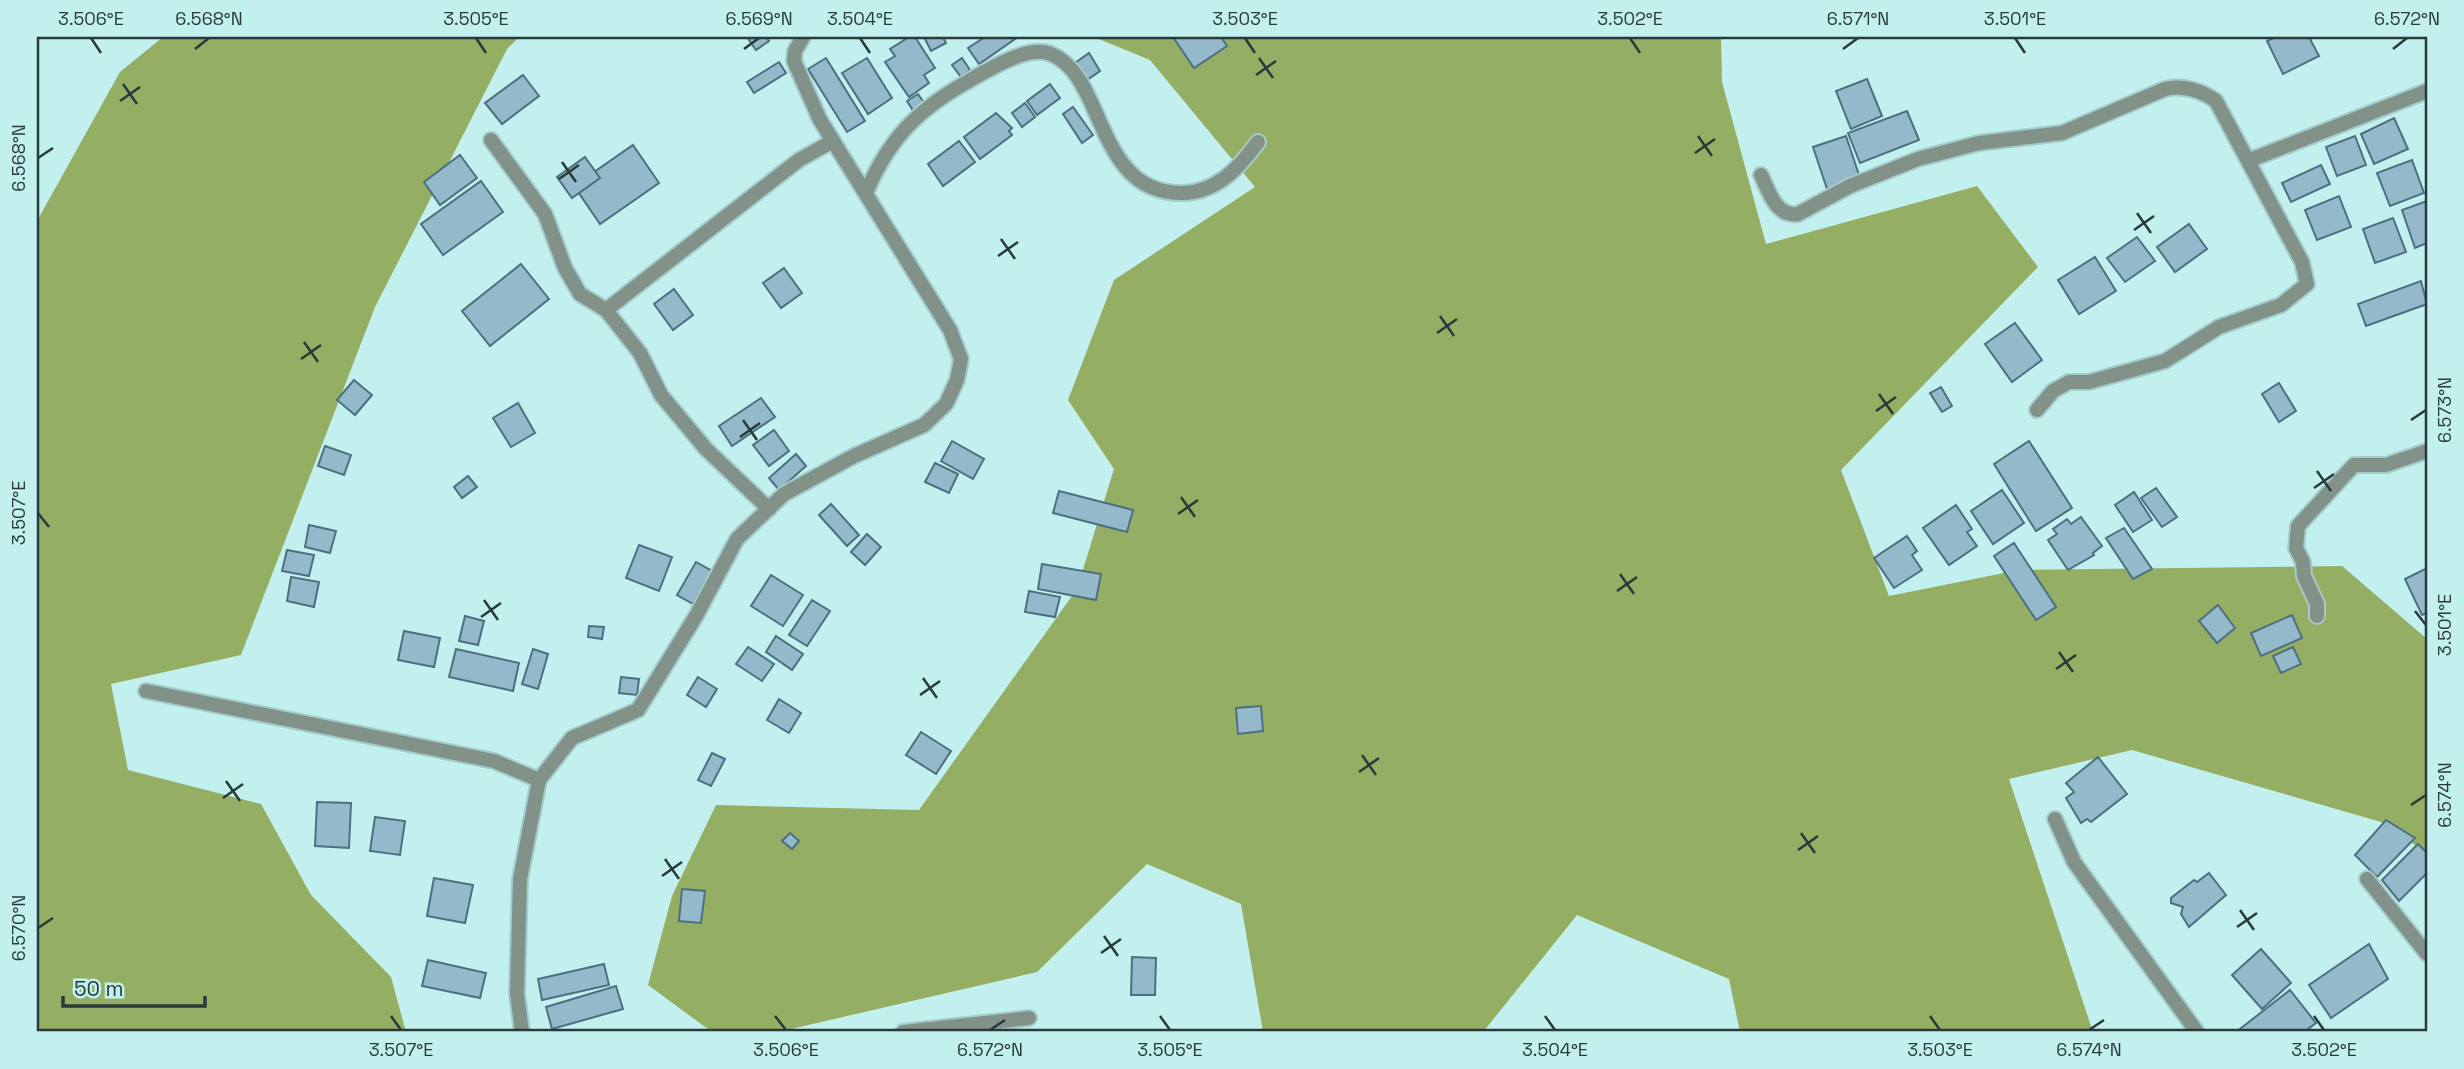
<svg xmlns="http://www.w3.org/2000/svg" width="2464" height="1069" font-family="'Space Grotesk',sans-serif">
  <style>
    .forest { fill: #94ae63 }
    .building { fill: #93b9ca; stroke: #4d7080; stroke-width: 2 }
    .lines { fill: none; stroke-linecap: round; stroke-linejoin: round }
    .minor-casing { stroke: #a3ccca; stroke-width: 18 }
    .minor { stroke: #839289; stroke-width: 14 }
    .ticks { fill: none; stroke: #283b3a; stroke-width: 2.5 }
    .neatline { fill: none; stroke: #283b3a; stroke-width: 2.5 }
    .ticks-label { font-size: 18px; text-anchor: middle; fill: #283b3a }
  </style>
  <rect width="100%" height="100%" fill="#c2f0ee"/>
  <!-- forest -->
  <g class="forest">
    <polygon points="163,37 519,37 507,49 375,307 241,655 111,684 128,770 261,804 311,895 391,977 406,1032 37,1032 37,221 120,72"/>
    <polygon points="1094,37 1721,37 1722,82 1766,244 1977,186 2038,267 1841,470 1889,596 2019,570 2342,566 2427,639 2427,853 2381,822 2132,750 2009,779 2093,1032 1740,1032 1729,979 1577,915 1483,1032 1263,1032 1241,904 1147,864 1037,972 778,1032 712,1032 648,985 672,896 716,805 919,810 1077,589 1114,469 1068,400 1114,280 1255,187 1150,60"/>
  </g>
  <!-- building -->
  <g class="building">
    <polygon points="747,37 766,37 769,41 756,50"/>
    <polygon points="909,37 915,37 935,68 924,75 929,83 909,97 885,62 895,56 890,49"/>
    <polygon points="924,37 943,37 946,43 931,51"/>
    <polygon points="985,37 1013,37 1015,39 979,64 968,48"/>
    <polygon points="1173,37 1221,37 1227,46 1194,68"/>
    <polygon points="2275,37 2309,37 2319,56 2283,74 2267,41"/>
    <polygon points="1089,53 1100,71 1087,80 1075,63"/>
    <polygon points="826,58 865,121 847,132 808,69"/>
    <polygon points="867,58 892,98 868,114 842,73"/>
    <polygon points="962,58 970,70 961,77 952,65"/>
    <polygon points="779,62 786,73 754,93 747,82"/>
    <polygon points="523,75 539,96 502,124 485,103"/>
    <polygon points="1867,79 1882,116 1851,129 1836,91"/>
    <polygon points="1050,84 1060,98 1037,115 1027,101"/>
    <polygon points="918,94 925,104 914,112 907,101"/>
    <polygon points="1025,103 1035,117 1022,127 1012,113"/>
    <polygon points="1073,107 1093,135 1082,143 1063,114"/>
    <polygon points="1907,111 1919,140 1860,163 1848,133"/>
    <polygon points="996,113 1012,128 1009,131 1012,135 980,159 964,137"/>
    <polygon points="2394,118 2408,149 2374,164 2361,134"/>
    <polygon points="1846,136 1860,178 1827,189 1813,147"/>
    <polygon points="2355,136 2366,165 2337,176 2326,147"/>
    <polygon points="959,141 975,162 943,186 928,164"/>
    <polygon points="633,145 659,183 600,224 574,186"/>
    <polygon points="460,155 477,178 440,205 424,182"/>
    <polygon points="585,157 600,178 572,198 557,177"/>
    <polygon points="2412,160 2424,193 2390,206 2377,173"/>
    <polygon points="2321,165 2330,184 2291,202 2282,183"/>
    <polygon points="481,181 503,212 443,255 421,224"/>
    <polygon points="2339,196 2351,227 2317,240 2305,210"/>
    <polygon points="2427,201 2427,243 2415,248 2402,210"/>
    <polygon points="2393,218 2406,252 2375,263 2363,229"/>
    <polygon points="2189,224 2207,249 2175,272 2157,247"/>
    <polygon points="2137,237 2155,261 2125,282 2107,258"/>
    <polygon points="2095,257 2116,291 2079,314 2058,280"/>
    <polygon points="521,264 549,299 490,346 462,311"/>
    <polygon points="784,268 802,293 781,308 763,283"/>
    <polygon points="2421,281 2427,304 2366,326 2358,304"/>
    <polygon points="674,289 693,315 673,330 654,304"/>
    <polygon points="2015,323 2042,360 2012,382 1985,344"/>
    <polygon points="354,380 372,395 355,415 337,400"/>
    <polygon points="2279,383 2296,411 2279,422 2262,394"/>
    <polygon points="1941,387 1952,406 1942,412 1930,393"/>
    <polygon points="761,398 775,417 732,446 719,426"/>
    <polygon points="518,403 535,433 511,447 493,418"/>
    <polygon points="774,430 789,451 769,466 753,445"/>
    <polygon points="952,441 984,459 973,479 941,461"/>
    <polygon points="2029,441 2072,508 2036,531 1994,464"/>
    <polygon points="325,446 351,455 344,475 318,466"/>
    <polygon points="796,454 806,466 779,490 769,478"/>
    <polygon points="935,463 958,474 949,493 925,482"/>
    <polygon points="468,476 477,487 462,498 454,487"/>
    <polygon points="2156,488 2177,517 2162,527 2141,498"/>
    <polygon points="2002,490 2024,523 1993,544 1971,511"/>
    <polygon points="1059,491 1133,510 1127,532 1053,513"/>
    <polygon points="2134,492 2152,520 2133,532 2115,505"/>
    <polygon points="831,504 859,535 847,546 819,515"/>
    <polygon points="1956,505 1972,529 1967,532 1977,546 1949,565 1923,528"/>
    <polygon points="2081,517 2102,546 2093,553 2094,555 2068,570 2048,540 2057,534 2053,529 2067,519 2071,524"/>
    <polygon points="309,525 336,531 330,553 305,547"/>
    <polygon points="2124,528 2152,569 2133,579 2106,538"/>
    <polygon points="867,534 881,547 865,565 851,552"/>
    <polygon points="1907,536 1917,551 1912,555 1922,570 1894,588 1874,558"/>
    <polygon points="2014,543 2056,607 2036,620 1994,556"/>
    <polygon points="639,545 672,557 659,591 626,578"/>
    <polygon points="287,550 314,555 309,576 282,571"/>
    <polygon points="696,562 712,571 693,604 677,595"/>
    <polygon points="1042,564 1101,574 1096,600 1038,589"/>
    <polygon points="2427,568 2427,613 2422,615 2405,579"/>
    <polygon points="771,575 803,595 783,626 751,606"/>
    <polygon points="291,577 319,582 314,607 287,601"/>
    <polygon points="1029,591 1060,597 1055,617 1025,612"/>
    <polygon points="812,600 830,611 807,646 789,635"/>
    <polygon points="2218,605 2235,628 2217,643 2199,621"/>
    <polygon points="2292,615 2302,638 2261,656 2251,633"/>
    <polygon points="465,616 484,621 478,645 459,641"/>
    <polygon points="589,626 604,627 602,639 588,637"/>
    <polygon points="404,631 440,638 434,667 398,660"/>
    <polygon points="776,636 803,654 792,670 766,652"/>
    <polygon points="748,647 774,664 762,681 736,664"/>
    <polygon points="2293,647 2301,664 2281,673 2273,656"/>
    <polygon points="456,649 519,663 513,691 449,677"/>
    <polygon points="533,649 548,654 538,689 522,684"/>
    <polygon points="621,677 639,679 637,695 619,693"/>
    <polygon points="698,677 717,689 706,707 687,695"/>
    <polygon points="779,699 801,713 789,733 767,720"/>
    <polygon points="1261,706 1263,731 1238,734 1236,708"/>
    <polygon points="921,732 951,751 936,774 906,755"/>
    <polygon points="712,753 725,759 711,786 698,780"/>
    <polygon points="2098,757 2127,794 2091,822 2087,819 2081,823 2066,798 2074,792 2066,783"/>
    <polygon points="317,802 351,803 349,848 315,846"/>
    <polygon points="375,817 405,821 400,855 370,851"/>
    <polygon points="2386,820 2415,838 2377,877 2355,855"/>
    <polygon points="790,833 799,841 792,849 782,841"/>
    <polygon points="2418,844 2427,853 2427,873 2399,901 2382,880"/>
    <polygon points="2209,873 2226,895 2189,927 2181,914 2183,907 2171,903 2171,898 2194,880 2197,882"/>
    <polygon points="434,878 473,885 465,923 427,916"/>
    <polygon points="682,889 705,891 701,923 679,921"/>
    <polygon points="2369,944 2388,979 2331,1018 2309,985"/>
    <polygon points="2261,949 2291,983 2262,1009 2232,975"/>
    <polygon points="1132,957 1156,958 1155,995 1131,995"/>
    <polygon points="428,960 486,973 480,998 422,986"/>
    <polygon points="604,964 609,985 542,1000 538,979"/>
    <polygon points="616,986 623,1009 552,1029 546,1007"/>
    <polygon points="2290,990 2316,1023 2304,1032 2236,1032"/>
  </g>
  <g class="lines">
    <defs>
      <g id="minor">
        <polyline points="491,140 545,214 565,268 580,294 606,310 640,353 661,395 706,449 769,509"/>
        <polyline points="2250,160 2427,91"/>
        <path d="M 1761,175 C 1769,192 1776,217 1798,214 L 1850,186 L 1918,159 L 1979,143 L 2062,133 L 2165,89 C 2182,85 2201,90 2216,101 L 2302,262 L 2307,284 L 2281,305 L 2219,327 L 2165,361 L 2089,382 L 2069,382 L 2053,391 L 2037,410"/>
        <path d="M 866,193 C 888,140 917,110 967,82 C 986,71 1028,44 1051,54 C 1106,76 1095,194 1182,193 C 1216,193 1239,168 1258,142"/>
        <polyline points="606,310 799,160 833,141"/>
        <polyline points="2317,616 2317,604 2304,576 2303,562 2296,548 2298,526 2354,465 2386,465 2427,451"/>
        <polyline points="146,691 494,761 539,780"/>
        <polyline points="2055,819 2074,862 2197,1032"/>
        <polyline points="2367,879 2427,954"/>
        <polyline points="522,1032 517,994 520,879 539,780 572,738 638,710 696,616 737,539 784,494 854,456 924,425 946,404 957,380 961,359 950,330 820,120 794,61 795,51 803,37"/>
        <polyline points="903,1032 1029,1018"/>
      </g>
    </defs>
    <!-- minor casing -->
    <use href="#minor" class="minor-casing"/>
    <!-- minor -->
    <use href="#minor" class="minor"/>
  </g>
  <!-- ticks -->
  <path class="ticks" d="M 91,38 L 101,53M 476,38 L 486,53M 860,38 L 870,53M 1245,38 L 1255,53M 1630,38 L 1640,53M 2015,38 L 2025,53M 195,49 L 209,38M 744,49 L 759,38M 1843,49 L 1858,38M 2393,49 L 2407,38M 1259,58 L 1273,78M 1256,75 L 1276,61M 123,84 L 137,104M 120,101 L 140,87M 1698,136 L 1712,156M 1695,153 L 1715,139M 38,158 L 53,148M 562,162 L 576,182M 559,179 L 579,165M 2137,213 L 2151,233M 2134,230 L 2154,216M 1001,239 L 1015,259M 998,256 L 1018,242M 1440,316 L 1454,336M 1437,333 L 1457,319M 304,342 L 318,362M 301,359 L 321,345M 1879,394 L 1893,414M 1876,411 L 1896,397M 743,420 L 757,440M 2411,420 L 2426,410M 740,437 L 760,423M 2317,471 L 2331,491M 2314,488 L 2334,474M 1181,497 L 1195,517M 38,513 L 49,527M 1178,514 L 1198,500M 1620,574 L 1634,594M 1617,591 L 1637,577M 484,600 L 498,620M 2415,611 L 2426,625M 481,617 L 501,603M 2059,652 L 2073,672M 2056,669 L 2076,655M 923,678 L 937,698M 920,695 L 940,681M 1362,755 L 1376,775M 1359,772 L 1379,758M 226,781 L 240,801M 223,798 L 243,784M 2411,805 L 2426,795M 1801,833 L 1815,853M 1798,850 L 1818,836M 665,859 L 679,879M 662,876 L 682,862M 2240,910 L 2254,930M 2237,927 L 2257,913M 38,928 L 53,918M 1104,936 L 1118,956M 1101,953 L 1121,939M 391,1016 L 401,1030M 775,1016 L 786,1030M 1160,1016 L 1170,1030M 1545,1016 L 1555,1030M 1930,1016 L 1940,1030M 2314,1016 L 2324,1030M 990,1030 L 1005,1020M 2089,1030 L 2104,1020"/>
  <!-- border -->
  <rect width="2464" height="1069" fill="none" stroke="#c2f0ee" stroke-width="77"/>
  <!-- scale -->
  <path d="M63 996v10h142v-10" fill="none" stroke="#283b3a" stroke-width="3.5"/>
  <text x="74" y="996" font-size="21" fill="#283b3a" stroke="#c2f0ee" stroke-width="5" paint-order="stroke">50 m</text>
  <rect x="38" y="38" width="2388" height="992" class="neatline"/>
  <g class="ticks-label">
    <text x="91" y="25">3.506°E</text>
    <text x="209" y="25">6.568°N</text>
    <text x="476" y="25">3.505°E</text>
    <text x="759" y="25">6.569°N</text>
    <text x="860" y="25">3.504°E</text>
    <text x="1245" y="25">3.503°E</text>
    <text x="1630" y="25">3.502°E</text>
    <text x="1858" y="25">6.571°N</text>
    <text x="2015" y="25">3.501°E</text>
    <text x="2407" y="25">6.572°N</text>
    <text transform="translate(19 158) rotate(-90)" y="6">6.568°N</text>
    <text transform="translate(2445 410) rotate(-90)" y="6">6.573°N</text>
    <text transform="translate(19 513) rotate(-90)" y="6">3.507°E</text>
    <text transform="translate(2445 625) rotate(-90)" y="6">3.501°E</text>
    <text transform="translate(2445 795) rotate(-90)" y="6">6.574°N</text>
    <text transform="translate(19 928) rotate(-90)" y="6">6.570°N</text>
    <text x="401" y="1056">3.507°E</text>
    <text x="786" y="1056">3.506°E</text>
    <text x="990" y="1056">6.572°N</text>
    <text x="1170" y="1056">3.505°E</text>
    <text x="1555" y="1056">3.504°E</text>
    <text x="1940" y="1056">3.503°E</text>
    <text x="2089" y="1056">6.574°N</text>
    <text x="2324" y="1056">3.502°E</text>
  </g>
</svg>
